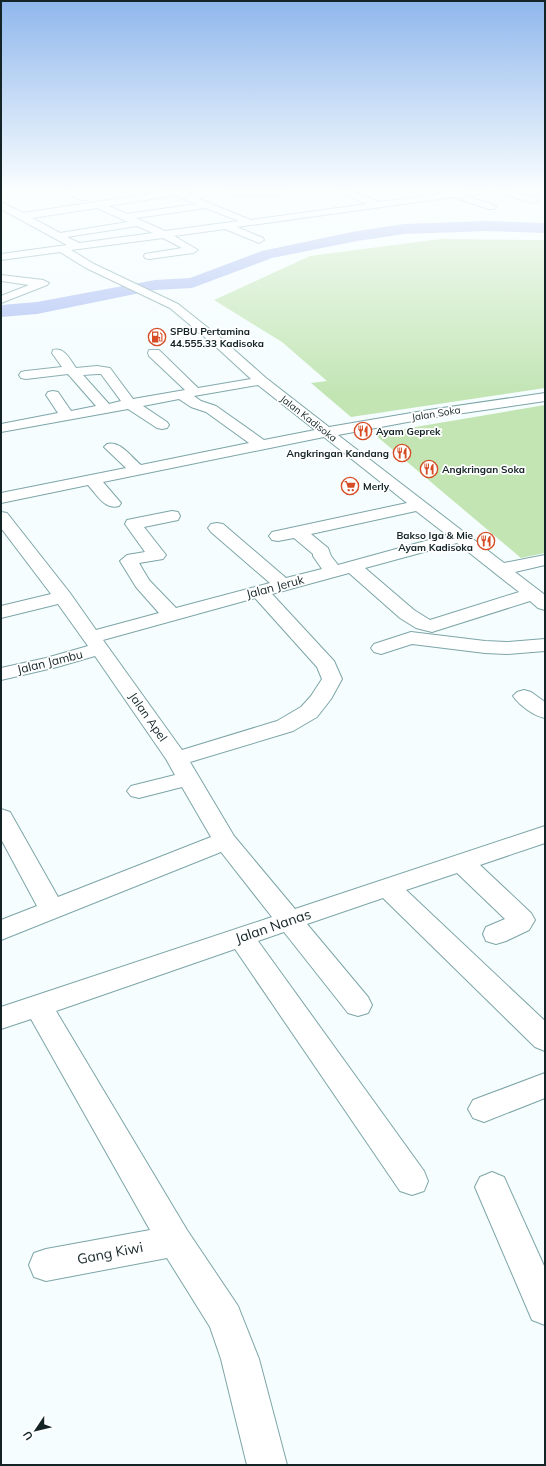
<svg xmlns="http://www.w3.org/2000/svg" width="546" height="1466" font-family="Mulish,sans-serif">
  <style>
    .green { fill: #c2e5b3 }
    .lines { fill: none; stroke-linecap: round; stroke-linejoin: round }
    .river { fill: #a9bcf2; fill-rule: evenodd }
    .minor-casing { stroke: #7da5a8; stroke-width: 2 }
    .minor { fill: #fff; fill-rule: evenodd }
    .labels { text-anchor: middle; stroke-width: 3.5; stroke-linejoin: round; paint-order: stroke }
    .far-poi-label { font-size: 10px; font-weight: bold; fill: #142426; stroke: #fff; text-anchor: start }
    .far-street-label { font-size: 10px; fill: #142426; stroke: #fff }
    .street-label { font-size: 12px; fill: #142426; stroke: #fff }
    .near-street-label { font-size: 14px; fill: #142426; stroke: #fff }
  </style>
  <rect width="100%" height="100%" fill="#f5fdfe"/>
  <!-- green -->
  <g class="green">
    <polygon points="440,239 545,240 545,388 351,417 311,383 327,381 282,342 214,300 310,256"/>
    <polygon points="545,405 545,553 521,558 374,434"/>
  </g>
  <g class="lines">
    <!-- river -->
    <polygon class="river" points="487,221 545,223 545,233 487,231 404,234 357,241 272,258 192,288 155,290 37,314 1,317 1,305 37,302 155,280 190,278 262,251 357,231 404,224"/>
    <defs>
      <g id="minor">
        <polygon points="62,191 73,191 88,198 87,200 81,200"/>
        <path d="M 169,191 L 191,191 L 190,193 L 187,194 L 251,220 L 367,204 L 340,193 L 339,191 L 350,191 L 379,202 L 464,191 L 484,191 L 483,193 L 465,196 L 494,205 L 496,207 L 494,209 L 488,209 L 453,197 L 237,227 L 263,238 L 264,240 L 259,243 L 225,229 L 174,236 L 198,250 L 193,253 L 149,259 L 145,258 L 144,256 L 145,254 L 182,248 L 163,238 L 71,250 L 94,264 L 178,304 L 222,339 L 266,378 L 329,427 L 429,410 L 545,393 L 545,401 L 429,418 L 338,435 L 504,563 L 545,555 L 545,565 L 515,572 L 545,595 L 545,610 L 538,608 L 530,601 L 432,632 L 416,628 L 400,618 L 349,573 L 272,594 L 334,661 L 342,679 L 331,699 L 317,717 L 293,731 L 190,762 L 234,836 L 295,909 L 545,826 L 545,843 L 480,865 L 531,913 L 535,920 L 529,930 L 506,941 L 496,944 L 486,941 L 483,934 L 486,927 L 505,919 L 457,873 L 406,890 L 545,1021 L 545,1051 L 535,1047 L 383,898 L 307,924 L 368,997 L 372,1005 L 368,1013 L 358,1016 L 348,1013 L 284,932 L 258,941 L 424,1171 L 428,1181 L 424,1191 L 412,1195 L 400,1191 L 235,949 L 56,1011 L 187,1230 L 238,1306 L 259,1359 L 287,1465 L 247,1465 L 221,1359 L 210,1327 L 167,1258 L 46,1281 L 34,1277 L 29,1265 L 34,1253 L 46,1249 L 150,1230 L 31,1019 L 1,1029 L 1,1007 L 272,917 L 221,852 L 1,940 L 1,920 L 37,906 L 1,839 L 1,809 L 10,812 L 58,897 L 211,837 L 182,787 L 139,798 L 131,796 L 127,791 L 131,786 L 175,775 L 166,759 L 95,656 L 57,667 L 1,680 L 1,668 L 46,658 L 88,646 L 58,604 L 1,618 L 1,606 L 51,594 L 1,528 L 1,512 L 7,513 L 70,593 L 96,630 L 159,613 L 136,587 L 120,561 L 127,555 L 145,552 L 125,524 L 127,520 L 172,511 L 178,512 L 180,516 L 178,520 L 144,527 L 166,555 L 163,559 L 139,563 L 149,580 L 176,608 L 270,583 L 211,532 L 208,528 L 211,524 L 217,523 L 223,524 L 286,578 L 322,569 L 313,556 L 313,554 L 294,538 L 278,541 L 272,540 L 269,536 L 272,532 L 407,503 L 324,437 L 103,482 L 121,503 L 119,506 C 105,510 97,495 88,485 L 1,503 L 1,493 L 126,468 L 104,447 L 107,444 C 120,440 131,457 141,465 L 249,443 L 206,412 L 191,407 L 179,399 L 143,406 L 167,422 L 169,425 L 167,428 L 162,429 L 157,428 L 128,409 L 1,432 L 1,424 L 58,413 L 46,395 L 48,392 L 53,391 L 58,392 L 71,411 L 96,406 L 68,374 L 26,379 L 21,378 L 19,375 L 21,372 L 26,371 L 62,367 L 52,353 L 53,350 C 65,347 70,360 76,368 L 97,366 L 110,368 L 133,399 L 185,390 L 149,356 L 148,353 L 149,350 L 159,350 L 198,388 L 251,379 L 214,345 L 170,308 L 86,268 L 60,252 L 1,260 L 1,254 L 67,245 L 1,209 L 1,202 L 23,213 ZM 176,195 L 196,204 L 127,214 L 108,206 ZM 97,208 L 128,222 L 60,233 L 32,218 ZM 206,208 L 239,221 L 165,231 L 136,218 ZM 137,226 L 153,233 L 79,243 L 67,237 ZM 97,374 L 101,374 L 121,401 L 109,404 L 83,375 ZM 258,385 L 315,430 L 264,440 L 216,406 L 201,401 L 194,396 ZM 416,511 L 447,535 L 338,565 L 331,556 L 328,548 L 311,534 ZM 457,543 L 519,592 L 430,620 L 414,610 L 365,568 ZM 255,598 L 317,667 L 322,679 L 311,696 L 301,707 L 277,721 L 182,750 L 103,640 Z"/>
        <polygon points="227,191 284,191 285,192 281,195 243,196 228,193"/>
        <polygon points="497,191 509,191 537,198 539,200 534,203 498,193"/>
        <polygon points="1,275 43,280 49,283 47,285 1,303 1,296 29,285 1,281"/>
        <polygon points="411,632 485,641 507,642 545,639 545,651 507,654 485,653 412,644 381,654 374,652 371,648 374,644"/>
        <path d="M 524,690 L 531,692 L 545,702 L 545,718 C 534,716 520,706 513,696 L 517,692 Z"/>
        <polygon points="545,1073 545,1098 484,1122 473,1118 468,1109 473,1100"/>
        <polygon points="492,1172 504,1177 545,1268 545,1325 532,1320 475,1187 480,1177"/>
      </g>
    </defs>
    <!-- minor casing -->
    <use href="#minor" class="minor-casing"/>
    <!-- minor -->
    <use href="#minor" class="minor"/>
  </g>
  <!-- sky -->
  <linearGradient id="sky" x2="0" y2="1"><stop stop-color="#8fb7ec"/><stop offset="0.48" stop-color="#fafeff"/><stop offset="1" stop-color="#fafeff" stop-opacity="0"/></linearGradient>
  <rect width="546" height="396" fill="url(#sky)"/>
  <!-- icons -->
  <defs>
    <symbol id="fuel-ring" viewBox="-11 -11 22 22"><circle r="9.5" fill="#fff" stroke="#d54c25" stroke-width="1.5"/><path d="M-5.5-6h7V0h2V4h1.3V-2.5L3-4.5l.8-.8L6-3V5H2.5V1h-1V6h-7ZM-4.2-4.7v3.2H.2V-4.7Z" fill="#d54c25"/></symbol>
    <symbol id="restaurant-ring" viewBox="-11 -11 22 22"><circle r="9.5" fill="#fff" stroke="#d54c25" stroke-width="1.5"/><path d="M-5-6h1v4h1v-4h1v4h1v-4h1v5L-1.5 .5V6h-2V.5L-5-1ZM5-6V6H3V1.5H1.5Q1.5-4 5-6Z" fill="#d54c25"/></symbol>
    <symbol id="supermarket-ring" viewBox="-11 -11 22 22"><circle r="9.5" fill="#fff" stroke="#d54c25" stroke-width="1.5"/><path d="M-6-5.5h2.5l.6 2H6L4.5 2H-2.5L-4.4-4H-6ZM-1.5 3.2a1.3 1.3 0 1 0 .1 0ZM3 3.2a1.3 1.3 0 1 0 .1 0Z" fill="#d54c25"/></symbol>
  </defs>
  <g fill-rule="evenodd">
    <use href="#fuel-ring" x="147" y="327" width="20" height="20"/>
    <use href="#restaurant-ring" x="353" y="421" width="20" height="20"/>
    <use href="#restaurant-ring" x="392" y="443" width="20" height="20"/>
    <use href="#restaurant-ring" x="419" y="459" width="20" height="20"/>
    <use href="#supermarket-ring" x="340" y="476" width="20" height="20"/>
    <use href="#restaurant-ring" x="476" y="531" width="20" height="20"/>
  </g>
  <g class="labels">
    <!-- far-poi labels -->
    <g class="far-poi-label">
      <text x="170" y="335">SPBU Pertamina<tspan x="170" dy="12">44.555.33 Kadisoka</tspan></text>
      <text x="376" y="435">Ayam Geprek</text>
      <text x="389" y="457" text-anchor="end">Angkringan Kandang</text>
      <text x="442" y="473">Angkringan Soka</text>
      <text x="363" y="490">Merly</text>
      <text x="473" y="539" text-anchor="end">Bakso Iga &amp; Mie<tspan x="473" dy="12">Ayam Kadisoka</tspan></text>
    </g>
    <!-- far-street labels -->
    <g class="far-street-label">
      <text transform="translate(436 413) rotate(-9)" y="4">Jalan Soka</text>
      <text transform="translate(309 418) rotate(38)" y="4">Jalan Kadisoka</text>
    </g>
    <!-- street labels -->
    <g class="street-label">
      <text transform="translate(275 587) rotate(-15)" y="4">Jalan Jeruk</text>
      <text transform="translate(50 662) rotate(-14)" y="4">Jalan Jambu</text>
      <text transform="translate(148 717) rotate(55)" y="4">Jalan Apel</text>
    </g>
    <!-- near-street labels -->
    <g class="near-street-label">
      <text transform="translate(273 926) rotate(-19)" y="5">Jalan Nanas</text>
      <text transform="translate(110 1253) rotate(-11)" y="5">Gang Kiwi</text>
    </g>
  </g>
  <!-- border -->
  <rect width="546" height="1466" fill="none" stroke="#142426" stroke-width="4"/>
  <!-- north arrow -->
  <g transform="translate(36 1430) rotate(235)" stroke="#ffffff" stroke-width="3" paint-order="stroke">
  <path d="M0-3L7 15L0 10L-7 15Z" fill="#142426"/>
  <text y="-6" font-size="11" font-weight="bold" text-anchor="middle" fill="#142426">U</text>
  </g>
</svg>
